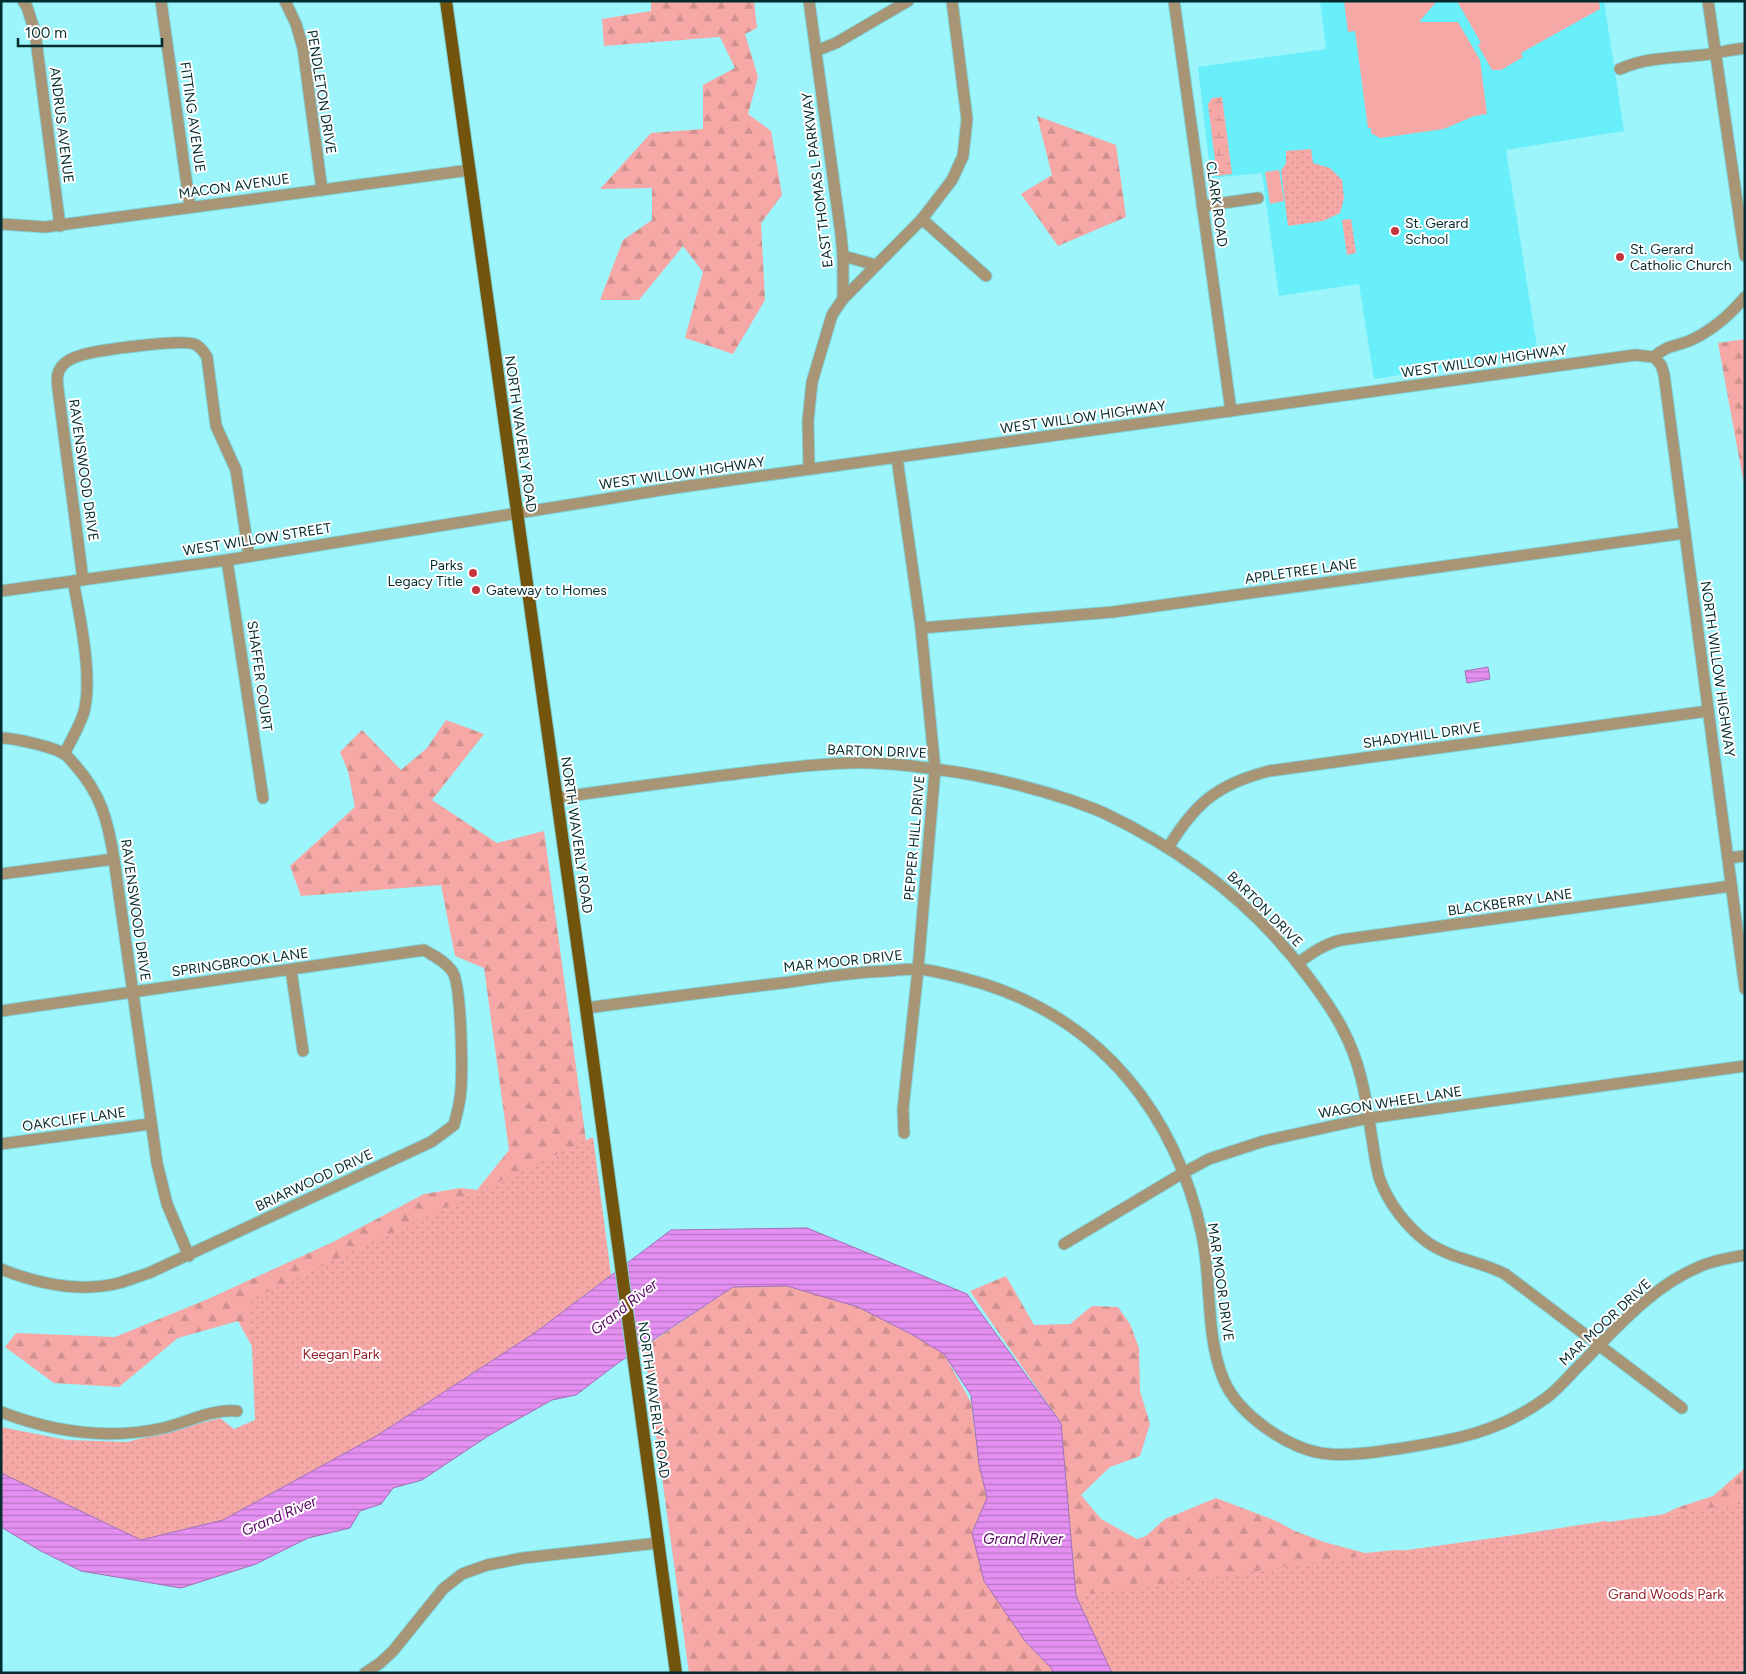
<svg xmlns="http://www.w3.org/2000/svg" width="1746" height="1674" font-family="Figtree,sans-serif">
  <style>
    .built { fill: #69eff9 }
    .forest { fill: url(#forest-firs) }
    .wetland { fill: url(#wetland-marsh) }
    .park { fill: url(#park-dots) }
    .pitch { fill: #f5a8a5 }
    .water { fill: url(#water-rules); stroke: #a071b6 }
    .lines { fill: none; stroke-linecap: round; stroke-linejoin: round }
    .minor-casing { stroke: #80d1d6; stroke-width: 13 }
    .major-casing { stroke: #80d1d6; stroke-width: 14 }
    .minor { stroke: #a79576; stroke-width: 11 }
    .major { stroke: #73540c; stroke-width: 12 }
    .poi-dot { fill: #c4343e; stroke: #fff; stroke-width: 2 }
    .labels { text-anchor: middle; stroke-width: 4; stroke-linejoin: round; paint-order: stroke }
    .street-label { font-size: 14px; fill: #032c2e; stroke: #fff }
    .poi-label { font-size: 14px; fill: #032c2e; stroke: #fff; text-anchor: start }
    .park-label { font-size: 14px; fill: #96202a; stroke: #fff }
    .water-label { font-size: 15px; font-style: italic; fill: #570462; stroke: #fff }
  </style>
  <defs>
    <pattern id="forest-firs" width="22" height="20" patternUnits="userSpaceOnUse" patternTransform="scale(1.25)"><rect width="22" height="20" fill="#f5a8a5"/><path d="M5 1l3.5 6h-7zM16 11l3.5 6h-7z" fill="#d0918e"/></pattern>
    <pattern id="wetland-marsh" width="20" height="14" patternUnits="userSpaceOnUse" patternTransform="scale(1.25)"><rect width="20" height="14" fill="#f5a8a5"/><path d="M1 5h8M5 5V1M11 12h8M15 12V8" fill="none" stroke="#d0918e"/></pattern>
    <pattern id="park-dots" width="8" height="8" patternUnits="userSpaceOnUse" patternTransform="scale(1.25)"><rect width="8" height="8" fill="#f5a8a5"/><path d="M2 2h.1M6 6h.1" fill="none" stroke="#d0918e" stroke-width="1.8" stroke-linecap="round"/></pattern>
    <pattern id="water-rules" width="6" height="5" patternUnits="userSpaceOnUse" patternTransform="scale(1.25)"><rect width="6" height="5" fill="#e48ff1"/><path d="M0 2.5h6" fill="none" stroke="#b775c4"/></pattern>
  </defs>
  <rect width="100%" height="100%" fill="#9cf5fb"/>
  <!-- built -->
  <polygon class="built" points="1320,1 1604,1 1624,131 1506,150 1538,353 1374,379 1359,284 1279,296 1262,173 1211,178 1198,67 1326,49"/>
  <!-- forest -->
  <g class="forest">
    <polygon points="651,1 754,1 757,28 745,34 758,77 748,114 771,131 782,195 761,223 765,300 733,354 685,338 703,272 683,246 639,300 600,300 623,240 652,220 652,188 600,189 651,133 703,129 703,85 735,68 720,37 604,46 602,19 651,11"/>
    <polygon points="1037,116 1116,145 1126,217 1058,246 1021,194 1052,175"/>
    <polygon points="1745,339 1745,490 1718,343"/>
    <polygon points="446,720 484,734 432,800 497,843 544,831 604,1273 228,1440 261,1421 260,1361 238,1321 178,1338 119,1387 54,1383 5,1347 16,1333 115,1337 208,1299 333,1242 424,1194 461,1188 477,1190 509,1150 484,968 455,956 441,885 301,896 290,866 355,807 348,771 340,752 362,730 401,770 427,748"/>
    <polygon points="1006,1276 1034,1325 1070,1324 1092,1306 1118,1307 1130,1324 1139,1348 1140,1391 1150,1424 1140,1456 1110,1467 1081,1495 1101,1519 1137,1539 1146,1536 1165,1519 1216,1498 1274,1520 1295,1531 1324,1542 1365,1553 1395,1550 1414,1551 1605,1521 1632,1529 1679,1507 1713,1496 1745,1468 1745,1544 1112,1673 1076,1596 1061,1423 970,1291"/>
    <polygon points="787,1286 858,1307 911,1334 944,1354 971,1402 979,1464 987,1498 972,1533 1025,1641 1052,1669 1053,1673 689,1673 644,1347 733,1287"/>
  </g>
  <!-- wetland -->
  <polygon class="wetland" points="1222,97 1232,174 1217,176 1208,104 1212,98"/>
  <!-- park -->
  <g class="park">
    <polygon points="1311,149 1313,163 1330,168 1342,180 1344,198 1340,213 1323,221 1288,226 1281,171 1286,163 1286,151"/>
    <polygon points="1351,219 1356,253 1347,255 1342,220"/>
    <polygon points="593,1137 611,1275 536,1332 378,1435 223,1520 141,1540 1,1473 1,1427 67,1440 127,1442 220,1418 234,1429 255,1420 250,1300"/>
    <polygon points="1745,1503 1745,1673 1112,1673 1076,1596"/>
  </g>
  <!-- pitch -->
  <g class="pitch">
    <polygon points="1344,1 1437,1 1419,22 1458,22 1480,60 1487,114 1474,116 1444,129 1380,138 1371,133 1371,128 1368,128 1355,31 1348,32"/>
    <polygon points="1457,1 1599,1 1600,9 1521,53 1523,57 1501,70 1492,70 1478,45 1481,43"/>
    <polygon points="1279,170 1284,201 1270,204 1265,172"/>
  </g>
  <!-- water -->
  <g class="water">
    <polygon points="1488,667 1490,679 1467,683 1465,671"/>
    <polygon points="807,1228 967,1294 1061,1423 1076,1596 1112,1673 1053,1673 1052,1669 1025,1641 984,1581 972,1533 987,1498 979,1464 971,1395 944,1354 911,1334 858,1307 787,1286 733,1287 618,1363 576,1395 552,1400 488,1436 422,1480 393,1488 381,1504 360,1511 350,1528 308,1538 256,1564 181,1588 81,1571 39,1550 1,1527 1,1473 141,1540 223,1520 378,1435 536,1332 671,1230"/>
  </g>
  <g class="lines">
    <defs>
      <g id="minor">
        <polyline points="23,1 27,7 35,32 60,226"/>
        <polyline points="161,1 190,207"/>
        <polyline points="285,1 296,24 303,48 322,190"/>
        <polyline points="809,1 841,235 843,256 843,299"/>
        <polyline points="1174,1 1231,411"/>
        <polyline points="1708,1 1745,256"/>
        <polyline points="816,51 836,43 908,1"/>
        <path d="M 1620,69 C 1646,57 1674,58 1702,55 C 1716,53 1730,50 1745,48"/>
        <polyline points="1202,206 1258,198"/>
        <polyline points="922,219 986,276"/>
        <polyline points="1,224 45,227 470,170"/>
        <polyline points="843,256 876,265"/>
        <polyline points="1654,357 1661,365 1664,374 1745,989"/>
        <path d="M 1654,357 C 1667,345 1674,347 1689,341 C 1712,331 1729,316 1745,297"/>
        <polyline points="897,458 921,628 935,769 918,969 903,1109 904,1133"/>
        <polyline points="809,469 808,421 812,382 832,315 843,299 922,219 952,180 963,156 967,119 952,1"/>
        <polyline points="227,560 263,798"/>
        <path d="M 83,580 L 58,389 C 57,381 56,373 62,366 C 67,360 74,357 82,355 C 98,350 180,339 194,344 C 200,346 204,352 207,357 L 216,426 L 236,470 L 249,556"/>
        <polyline points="1,591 227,560 674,488 1635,355 1654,357"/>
        <polyline points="921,628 1113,612 1685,533"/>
        <path d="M 1,738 C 14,738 54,747 64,754 C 68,756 72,762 75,765 C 101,794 108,821 114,859 L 157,1163 L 167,1204 L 189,1256"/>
        <path d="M 64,754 C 71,741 78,729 83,715 C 94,682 80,616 73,581"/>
        <path d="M 556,798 C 610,790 664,783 718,776 C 762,771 806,764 850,763 C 879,762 907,765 935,769 C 981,775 1025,785 1070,800 C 1081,804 1093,808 1104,813 C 1184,851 1256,906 1309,978 C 1321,994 1333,1010 1342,1028 C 1360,1061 1366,1096 1371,1133 C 1374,1148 1375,1165 1380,1180 C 1389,1204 1407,1227 1427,1242 C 1451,1259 1480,1261 1505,1274 L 1682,1408"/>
        <path d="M 1168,848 C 1195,803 1218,784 1269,771 L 1708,711"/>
        <polyline points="1728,858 1745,856"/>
        <polyline points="1,874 114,859"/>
        <path d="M 1298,963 C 1312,953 1324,944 1341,940 L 1731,886"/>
        <polyline points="291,970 303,1051"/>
        <path d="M 586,1008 C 654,999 722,990 790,982 C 822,977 855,972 888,971 C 897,970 908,969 918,969 C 940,971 963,978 984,984 C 1103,1022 1176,1115 1202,1235 C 1212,1282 1205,1333 1223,1378 C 1237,1414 1291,1452 1329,1454 C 1352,1456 1374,1452 1397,1449 C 1454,1440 1498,1433 1546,1398 C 1560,1388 1571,1373 1584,1361 C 1618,1326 1654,1285 1701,1266 C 1715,1260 1730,1258 1745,1255"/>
        <path d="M 1,1011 L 424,950 C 434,956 445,961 452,971 C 462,984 463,1079 460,1098 C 459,1107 456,1116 454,1125 L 431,1142 L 149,1273 C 139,1276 129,1280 119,1283 C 79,1293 38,1284 1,1269"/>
        <polyline points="1,1144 150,1124"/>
        <polyline points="1064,1244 1183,1173 1209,1159 1264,1141 1369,1118 1745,1066"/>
        <path d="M 1,1412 C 53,1432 108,1440 163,1428 C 189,1422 210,1409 237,1411"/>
        <polyline points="365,1673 380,1663 393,1651 443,1589 462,1574 487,1565 523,1558 658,1543"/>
      </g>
      <polyline id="major" points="446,1 586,1008 676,1673"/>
    </defs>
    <!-- minor casing -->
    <use href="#minor" class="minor-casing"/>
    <!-- major casing -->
    <use href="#major" class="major-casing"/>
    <!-- minor -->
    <use href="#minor" class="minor"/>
    <!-- major -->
    <use href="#major" class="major"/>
  </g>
  <!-- markers -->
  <g class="poi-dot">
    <circle cx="1395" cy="231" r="5"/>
    <circle cx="1620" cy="257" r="5"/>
    <circle cx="473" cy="573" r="5"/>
    <circle cx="476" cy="590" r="5"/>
  </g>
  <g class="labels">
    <!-- street labels -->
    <g class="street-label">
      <text transform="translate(322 92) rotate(81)" y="5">PENDLETON DRIVE</text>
      <text transform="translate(193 117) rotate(82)" y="5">FITTING AVENUE</text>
      <text transform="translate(62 125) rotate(83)" y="5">ANDRUS AVENUE</text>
      <text transform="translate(817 180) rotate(-97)" y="5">EAST THOMAS L PARKWAY</text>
      <text transform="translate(234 186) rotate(-8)" y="5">MACON AVENUE</text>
      <text transform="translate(1217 204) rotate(82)" y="5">CLARK ROAD</text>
      <text transform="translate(1484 361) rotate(-8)" y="5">WEST WILLOW HIGHWAY</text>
      <text transform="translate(1083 417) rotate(-8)" y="5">WEST WILLOW HIGHWAY</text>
      <text transform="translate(521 434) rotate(82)" y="5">NORTH WAVERLY ROAD</text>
      <text transform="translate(84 470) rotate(82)" y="5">RAVENSWOOD DRIVE</text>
      <text transform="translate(682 473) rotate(-8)" y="5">WEST WILLOW HIGHWAY</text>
      <text transform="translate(257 539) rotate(-9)" y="5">WEST WILLOW STREET</text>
      <text transform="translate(1301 571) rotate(-8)" y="5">APPLETREE LANE</text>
      <text transform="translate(1718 669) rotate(82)" y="5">NORTH WILLOW HIGHWAY</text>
      <text transform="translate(260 676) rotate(82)" y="5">SHAFFER COURT</text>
      <text transform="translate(1422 735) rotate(-8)" y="5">SHADYHILL DRIVE</text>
      <text transform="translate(877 751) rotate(2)" y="5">BARTON DRIVE</text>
      <text transform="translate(577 835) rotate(82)" y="5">NORTH WAVERLY ROAD</text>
      <text transform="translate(914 838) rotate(-85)" y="5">PEPPER HILL DRIVE</text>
      <text transform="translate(1510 902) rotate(-8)" y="5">BLACKBERRY LANE</text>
      <text transform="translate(1265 909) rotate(45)" y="5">BARTON DRIVE</text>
      <text transform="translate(136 910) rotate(82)" y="5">RAVENSWOOD DRIVE</text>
      <text transform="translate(843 961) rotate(-6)" y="5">MAR MOOR DRIVE</text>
      <text transform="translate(240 962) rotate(-8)" y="5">SPRINGBROOK LANE</text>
      <text transform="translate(1390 1102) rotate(-9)" y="5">WAGON WHEEL LANE</text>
      <text transform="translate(74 1119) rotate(-8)" y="5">OAKCLIFF LANE</text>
      <text transform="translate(314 1180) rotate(-25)" y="5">BRIARWOOD DRIVE</text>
      <text transform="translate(1221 1282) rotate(82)" y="5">MAR MOOR DRIVE</text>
      <text transform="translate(1605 1322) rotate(-43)" y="5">MAR MOOR DRIVE</text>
      <text transform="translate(654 1400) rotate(82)" y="5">NORTH WAVERLY ROAD</text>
    </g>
    <!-- poi labels -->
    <g class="poi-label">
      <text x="1405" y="228">St. Gerard<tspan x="1405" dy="16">School</tspan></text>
      <text x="1630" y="254">St. Gerard<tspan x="1630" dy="16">Catholic Church</tspan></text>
      <text x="463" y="570" text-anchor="end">Parks<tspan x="463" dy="16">Legacy Title</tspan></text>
      <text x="486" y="595">Gateway to Homes</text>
    </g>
    <!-- park labels -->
    <g class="park-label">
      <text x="341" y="1359">Keegan Park</text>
      <text x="1666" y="1599">Grand Woods Park</text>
    </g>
    <!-- water labels -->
    <g class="water-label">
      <text transform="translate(624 1307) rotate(-38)" y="5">Grand River</text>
      <text transform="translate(279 1516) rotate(-23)" y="5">Grand River</text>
      <text x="1023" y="1544">Grand River</text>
    </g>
  </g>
  <!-- border -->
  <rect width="1746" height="1674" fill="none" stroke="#032c2e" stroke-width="5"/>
  <!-- scale -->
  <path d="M18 38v8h144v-8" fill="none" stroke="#032c2e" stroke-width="2.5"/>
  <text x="25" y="38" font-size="15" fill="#032c2e" stroke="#ffffff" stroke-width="4" paint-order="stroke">100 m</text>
</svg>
